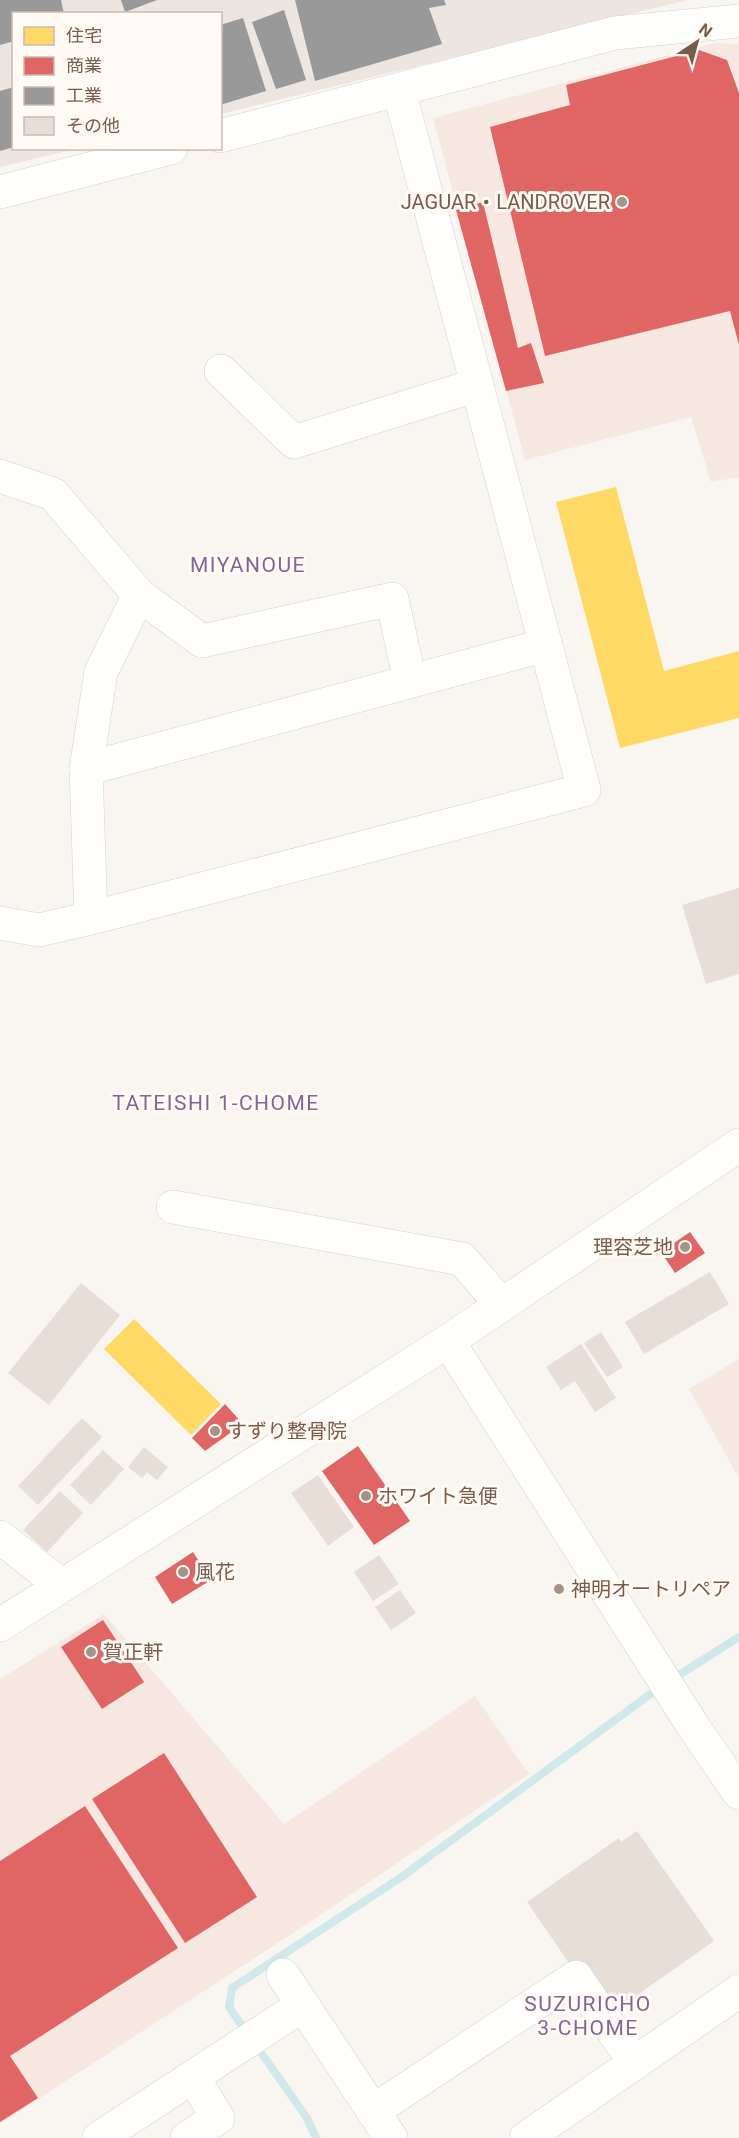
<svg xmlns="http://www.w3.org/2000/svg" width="739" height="2138" font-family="Roboto,'Noto Sans JP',sans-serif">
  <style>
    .commercial { fill: #f6e8e1 }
    .industrial { fill: #ede5e0 }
    .homes { fill: #ffd966 }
    .shops { fill: #e06666 }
    .industry { fill: #999 }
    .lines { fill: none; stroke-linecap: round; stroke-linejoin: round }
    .stream { stroke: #d0e8ea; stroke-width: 8 }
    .building { fill: #e6ded7 }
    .minor-casing { stroke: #d7d1cb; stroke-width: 34 }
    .minor { stroke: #fefefd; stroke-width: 33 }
    .poi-dot { fill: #a69286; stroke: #fffaf3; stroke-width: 2 }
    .labels { text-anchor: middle; stroke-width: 6; stroke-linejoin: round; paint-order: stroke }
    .poi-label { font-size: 20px; fill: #7a5c4d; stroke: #fffaf3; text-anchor: start }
    .neighbourhood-label { font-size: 21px; letter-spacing: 1.5px; fill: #846695; stroke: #fffaf3 }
  </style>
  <rect width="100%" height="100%" fill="#f9f5f0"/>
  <!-- commercial -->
  <g class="commercial">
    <polygon points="713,43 739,44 739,477 711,482 691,417 525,460 433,118"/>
    <polygon points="739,1359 739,1478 689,1389"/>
    <polygon points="104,1614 284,1824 475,1696 529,1774 313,1920 0,2124 0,1679"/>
  </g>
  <!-- industrial -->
  <polygon class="industrial" points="0,0 688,0 221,114 220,14 14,14 14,148 76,149 0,167"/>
  <!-- homes -->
  <g class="homes">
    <polygon points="616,487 664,671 739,651 739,718 620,748 556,502"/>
    <polygon points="134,1319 221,1404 191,1435 104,1349"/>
  </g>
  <!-- shops -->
  <g class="shops">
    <polygon points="699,50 727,60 739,93 739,345 730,311 545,356 490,127 570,105 566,85"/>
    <polygon points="483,202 518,348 531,343 544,383 506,391 456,210"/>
    <polygon points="690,1232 705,1253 675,1273 661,1252"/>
    <polygon points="225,1404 243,1424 205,1451 192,1438"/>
    <polygon points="358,1446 410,1521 374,1545 322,1471"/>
    <polygon points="193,1552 211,1580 172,1604 155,1577"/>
    <polygon points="103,1620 144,1682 102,1709 61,1647"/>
    <polygon points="164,1753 257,1897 185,1943 92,1799"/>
    <polygon points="85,1806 178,1948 10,2056 38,2098 0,2122 0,1861"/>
  </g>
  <!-- industry -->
  <g class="industry">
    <polygon points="0,0 61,0 64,14 14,14 14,41 0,45"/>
    <polygon points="121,0 157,0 125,12"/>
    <polygon points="295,0 444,0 446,5 429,8 442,44 315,81"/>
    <polygon points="284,10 306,80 276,89 252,22"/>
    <polygon points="243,18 266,91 220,105 220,25"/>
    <polygon points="14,87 14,147 0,151 0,91"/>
  </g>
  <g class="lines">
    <!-- stream -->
    <g class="stream">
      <polyline points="671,1680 739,1637"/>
      <polyline points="247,2033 229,2007 232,1988 400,1878 660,1687"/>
      <polyline points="255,2044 307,2118 316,2138"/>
    </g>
  </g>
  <!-- building -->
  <g class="building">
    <polygon points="739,888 739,974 706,984 682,905"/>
    <polygon points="710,1272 729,1304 644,1354 625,1322"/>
    <polygon points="81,1283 120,1315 49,1405 8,1373"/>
    <polygon points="601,1332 623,1367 607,1377 584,1343"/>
    <polygon points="581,1344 616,1398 595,1412 575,1381 561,1390 546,1367"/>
    <polygon points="82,1418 102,1437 38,1505 18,1486"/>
    <polygon points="144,1447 168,1467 157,1480 147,1472 142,1478 128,1467"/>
    <polygon points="103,1450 124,1469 91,1505 70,1485"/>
    <polygon points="318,1475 354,1527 328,1546 291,1493"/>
    <polygon points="60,1491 83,1513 47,1552 23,1530"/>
    <polygon points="379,1555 399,1584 373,1601 354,1572"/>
    <polygon points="400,1590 416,1613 391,1630 375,1607"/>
    <polygon points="637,1831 714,1941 606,2017 527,1902 619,1838 621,1842"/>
  </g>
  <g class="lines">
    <defs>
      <g id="minor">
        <polyline points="220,136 615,33 739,21"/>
        <polyline points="0,192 171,148"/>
        <polyline points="221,371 294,442 477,385"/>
        <polyline points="0,476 53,494 139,595 202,641 392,599 410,681"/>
        <polyline points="86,769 546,645"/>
        <polyline points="91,918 86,769 101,672 139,595"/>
        <polyline points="0,923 39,930 91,918 584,790 399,90"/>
        <polyline points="173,1207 462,1259 502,1305"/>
        <polyline points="448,1341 693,1726 739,1793"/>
        <polyline points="0,1537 61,1585"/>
        <polyline points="0,1625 448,1341 739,1145"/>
        <polyline points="283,1975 391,2138"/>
        <polyline points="373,2111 576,1977 635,2063"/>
        <polyline points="99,2138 303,2005"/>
        <polyline points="187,2138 218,2118 193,2077"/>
        <polyline points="526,2138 739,1991"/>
      </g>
    </defs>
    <!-- minor casing -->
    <use href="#minor" class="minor-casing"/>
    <!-- minor -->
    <use href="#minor" class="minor"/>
  </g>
  <!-- markers -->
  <g class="poi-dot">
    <circle cx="622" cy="202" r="6"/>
    <circle cx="685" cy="1247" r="6"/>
    <circle cx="215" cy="1431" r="6"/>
    <circle cx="366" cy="1496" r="6"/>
    <circle cx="183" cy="1572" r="6"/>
    <circle cx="559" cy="1589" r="6"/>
    <circle cx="91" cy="1652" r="6"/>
  </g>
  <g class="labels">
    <!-- poi labels -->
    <g class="poi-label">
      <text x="610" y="209" text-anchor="end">JAGUAR・LANDROVER</text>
      <text x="673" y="1254" text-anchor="end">理容芝地</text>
      <text x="227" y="1438">すずり整骨院</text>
      <text x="378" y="1503">ホワイト急便</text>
      <text x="195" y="1579">風花</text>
      <text x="571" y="1596">神明オートリペア</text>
      <text x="103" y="1659">賀正軒</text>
    </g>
    <!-- neighbourhood labels -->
    <g class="neighbourhood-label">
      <text x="248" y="572">MIYANOUE</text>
      <text x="216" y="1110">TATEISHI 1-CHOME</text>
      <text x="588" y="2011">SUZURICHO<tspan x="588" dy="24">3-CHOME</tspan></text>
    </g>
  </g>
  <!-- legend -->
  <rect x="12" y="12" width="210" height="138" fill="#fffaf3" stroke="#cabbb1" stroke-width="1.5"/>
  <rect x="24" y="27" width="30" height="18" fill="#ffd966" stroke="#cabbb1" stroke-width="1.5"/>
  <text x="66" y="42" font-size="18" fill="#7a5c4d">住宅</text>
  <rect x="24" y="57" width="30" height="18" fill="#e06666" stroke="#cabbb1" stroke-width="1.5"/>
  <text x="66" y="72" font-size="18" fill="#7a5c4d">商業</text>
  <rect x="24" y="87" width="30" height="18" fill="#999999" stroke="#cabbb1" stroke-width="1.5"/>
  <text x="66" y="102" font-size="18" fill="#7a5c4d">工業</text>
  <rect x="24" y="117" width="30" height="18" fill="#e6ded7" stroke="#cabbb1" stroke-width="1.5"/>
  <text x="66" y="132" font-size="18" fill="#7a5c4d">その他</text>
  <!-- north arrow -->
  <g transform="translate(697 42) rotate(36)" stroke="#fffaf3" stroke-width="4.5" paint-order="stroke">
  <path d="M0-4.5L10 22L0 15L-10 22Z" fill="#7a5c4d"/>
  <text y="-9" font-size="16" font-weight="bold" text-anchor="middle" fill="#7a5c4d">N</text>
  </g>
</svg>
